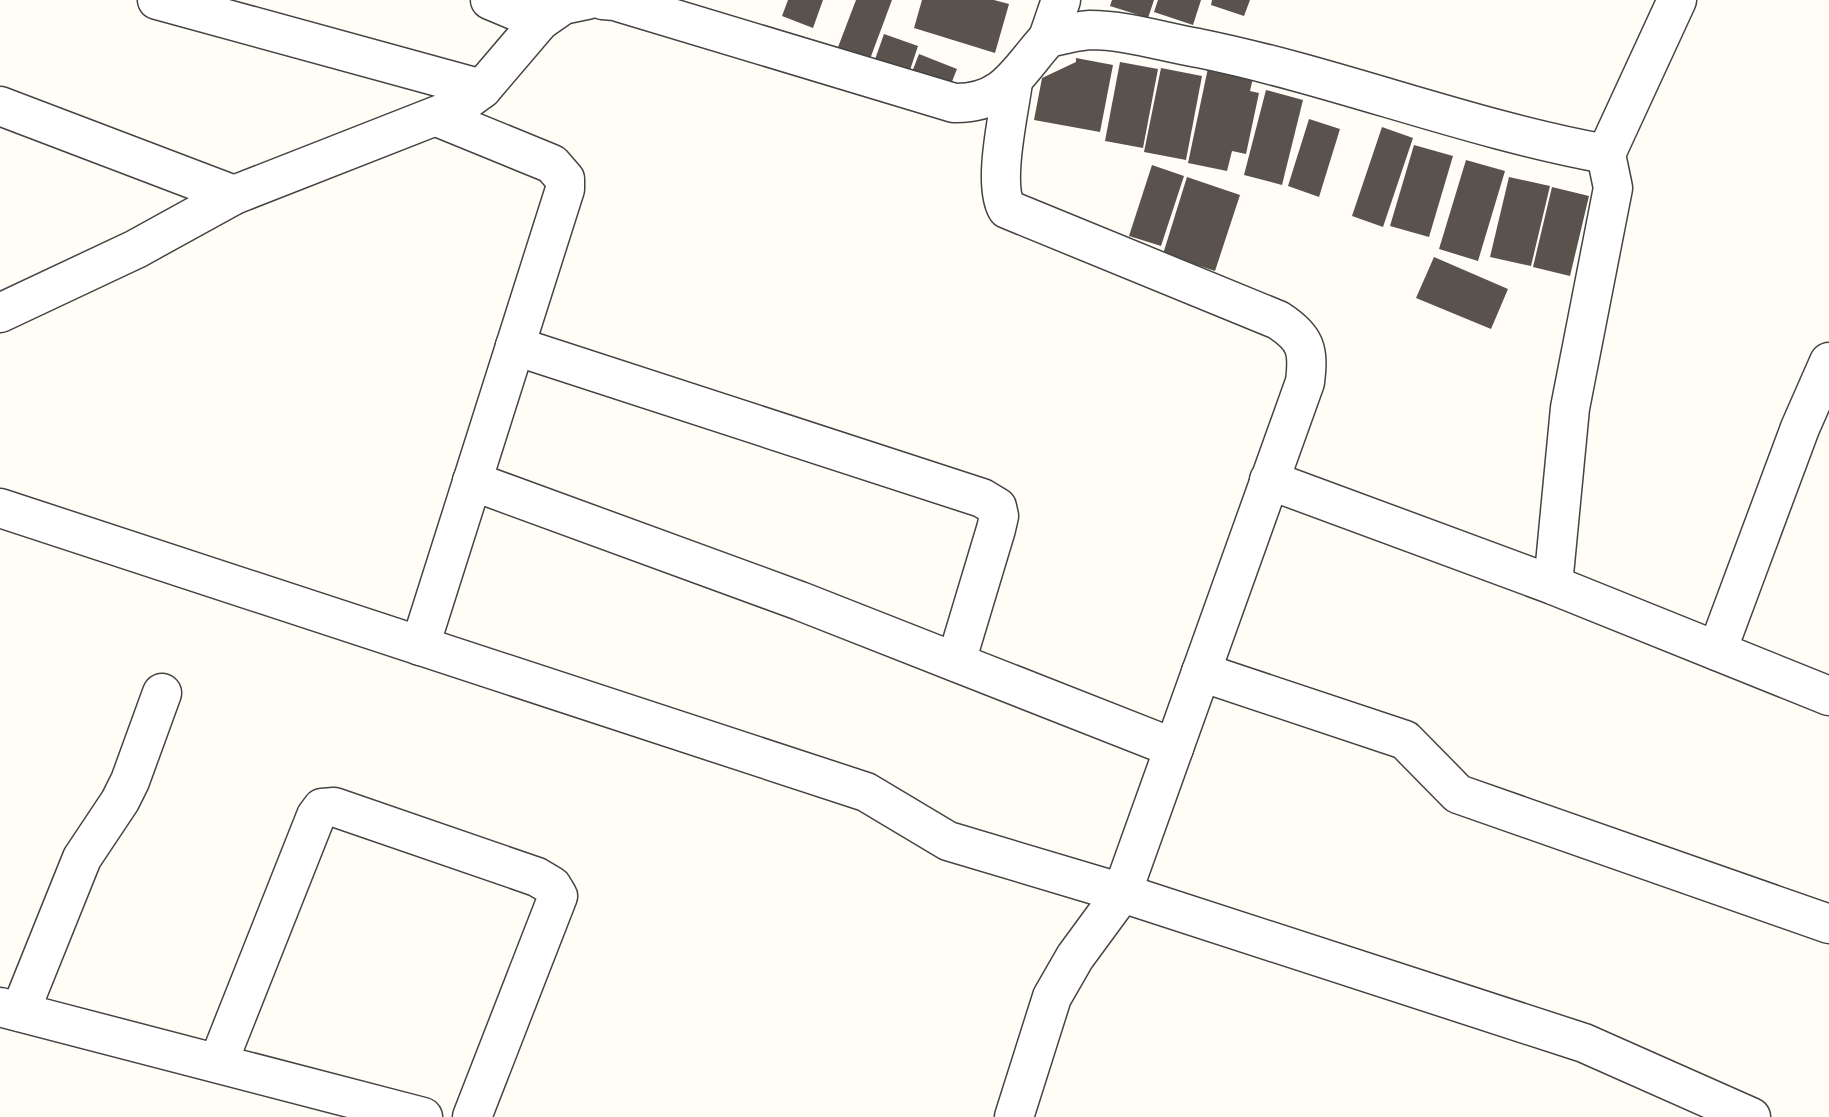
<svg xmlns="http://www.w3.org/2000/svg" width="1829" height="1117" font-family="'PT Serif',serif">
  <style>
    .building { fill: #5a524d }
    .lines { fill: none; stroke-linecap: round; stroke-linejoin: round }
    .minor-casing { stroke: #444; stroke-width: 41 }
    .minor { stroke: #fff; stroke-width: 38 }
  </style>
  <rect width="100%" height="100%" fill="#fffdf5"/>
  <!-- building -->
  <g class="building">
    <polygon points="788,0 823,0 813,28 782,16"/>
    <polygon points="856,0 892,0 867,67 835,55"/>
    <polygon points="922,0 994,0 1009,4 995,53 914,28"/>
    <polygon points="1112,0 1154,0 1148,18 1110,6"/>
    <polygon points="1158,0 1201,0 1193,25 1154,12"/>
    <polygon points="1212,0 1250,0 1244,16 1211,5"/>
    <polygon points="884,34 918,46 908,76 873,65"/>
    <polygon points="919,54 957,69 951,84 912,72"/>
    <polygon points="1076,58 1113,65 1100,132 1034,120 1042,78 1076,62"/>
    <polygon points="1120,62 1158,69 1143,148 1105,141"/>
    <polygon points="1161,68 1202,76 1186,160 1144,152"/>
    <polygon points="1208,68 1253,78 1250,91 1259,93 1246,154 1232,151 1227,171 1188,163"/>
    <polygon points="1266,90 1303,100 1282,185 1244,175"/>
    <polygon points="1309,119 1340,129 1319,197 1288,186"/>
    <polygon points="1382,127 1413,138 1383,227 1352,216"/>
    <polygon points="1414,145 1453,156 1429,237 1390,226"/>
    <polygon points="1466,160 1505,171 1478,261 1439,249"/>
    <polygon points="1152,165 1184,176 1161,246 1129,236"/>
    <polygon points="1187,177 1240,195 1215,271 1163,254"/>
    <polygon points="1509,177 1550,186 1531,266 1490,257"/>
    <polygon points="1552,187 1589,196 1570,276 1533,267"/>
    <polygon points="1434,257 1508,289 1491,329 1416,298"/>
  </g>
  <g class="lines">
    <defs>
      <g id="minor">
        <polyline points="157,0 482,89"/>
        <polyline points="490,0 540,21"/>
        <path d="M 603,0 L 615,1 L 954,103 C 1005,104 1017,72 1048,38 C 1061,35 1076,31 1090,30 C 1126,30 1163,42 1198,48 C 1336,76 1468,129 1606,154"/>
        <polyline points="1048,38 1061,0"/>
        <path d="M 1013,82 C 1009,113 992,184 1007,209 L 1278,320 C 1306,338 1309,350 1305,382 L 1122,893 L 1075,957 L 1052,997 L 1014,1117"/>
        <polyline points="0,106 234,195"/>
        <polyline points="0,313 136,249 234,195 456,108 482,89 540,21 563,5 587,0"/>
        <polyline points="515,346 982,498 997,507 999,516 996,529 956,662"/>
        <polyline points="1269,480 1553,585 1829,696"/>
        <polyline points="472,481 800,601 1174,748"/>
        <polyline points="0,508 866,792 948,841 1122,893 1584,1043 1751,1117"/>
        <polyline points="1553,585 1570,408 1613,188 1606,154 1677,0"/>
        <polyline points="420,646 565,189 565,179 552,164 437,117"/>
        <polyline points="1717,651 1800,428 1829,362"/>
        <polyline points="1201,672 1405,740 1458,794 1829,924"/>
        <polyline points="0,1007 423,1117"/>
        <polyline points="20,1012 82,858 120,801 130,781 162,693"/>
        <polyline points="218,1063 316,816 322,808 334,807 537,877 552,886 558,896 472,1117"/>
      </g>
    </defs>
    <!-- minor casing -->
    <use href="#minor" class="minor-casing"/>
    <!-- minor -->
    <use href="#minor" class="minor"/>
  </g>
</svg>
